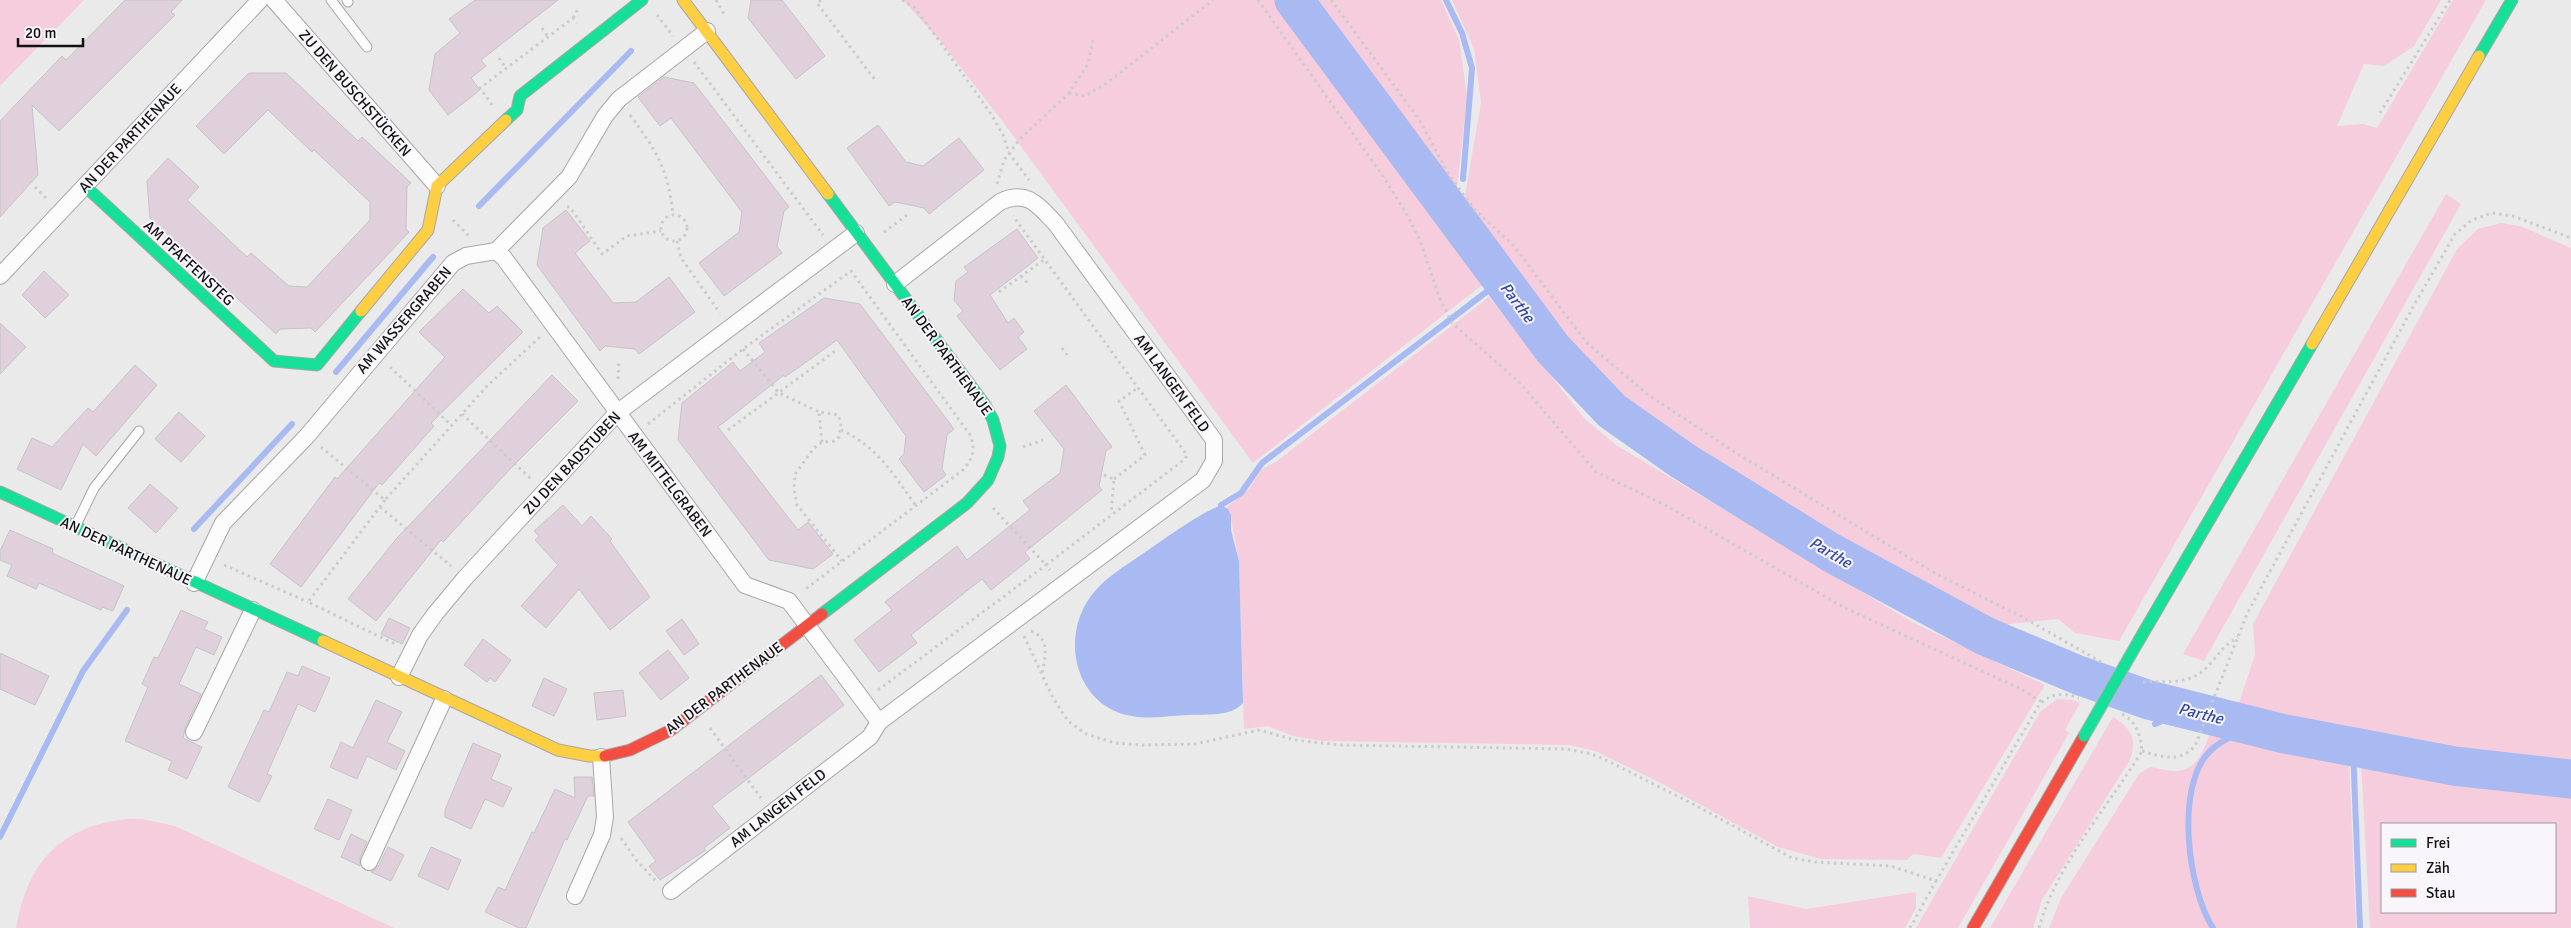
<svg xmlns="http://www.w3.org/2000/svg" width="2571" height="928" font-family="Signika,sans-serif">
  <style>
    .green { fill: #f5cddc; fill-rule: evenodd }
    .water { fill: #a8baf1 }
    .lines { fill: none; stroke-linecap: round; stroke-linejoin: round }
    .stream { stroke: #a8baf1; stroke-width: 6 }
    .river { stroke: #a8baf1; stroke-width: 39 }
    .building { fill: #dfd0dc; stroke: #c5c4c5 }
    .lane-casing { stroke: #a8a7a8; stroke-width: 11 }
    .street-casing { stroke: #a8a7a8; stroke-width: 18 }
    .fast-casing { stroke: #a8a7a8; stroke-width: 13 }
    .slow-casing { stroke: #a8a7a8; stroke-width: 13 }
    .jam-casing { stroke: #a8a7a8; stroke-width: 13 }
    .path { stroke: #cccbcc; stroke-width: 3; stroke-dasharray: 2.5 4; stroke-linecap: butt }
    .lane { stroke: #fcfcfc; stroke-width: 9 }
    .street { stroke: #fcfcfc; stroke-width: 16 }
    .fast { stroke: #16e098; stroke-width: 11 }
    .slow { stroke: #ffcf43; stroke-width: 11 }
    .jam { stroke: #f24e42; stroke-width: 11 }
    .fast-bridge-casing { stroke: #b5b3bc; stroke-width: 13; stroke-linecap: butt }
    .fast-bridge { stroke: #16e098; stroke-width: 11 }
    .labels { text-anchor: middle; stroke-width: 4; stroke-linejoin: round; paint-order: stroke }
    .street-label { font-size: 15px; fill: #121112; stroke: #f8f6fa }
    .water-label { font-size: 16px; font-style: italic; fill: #3448a3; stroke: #f8f6fa }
  </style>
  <rect width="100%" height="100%" fill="#ebeaeb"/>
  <!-- green -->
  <g class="green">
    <polygon points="0,0 84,0 0,86"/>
    <polygon points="903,0 1283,0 1490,279 1253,463 1003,122 941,42"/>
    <polygon points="1303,0 1441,0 1459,40 1467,96 1455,206"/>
    <polygon points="1452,0 2441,0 2414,46 2384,66 2364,64 2337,126 2363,124 2377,128 2453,0 2486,0 2119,641 2075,633 2058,619 1992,626 1868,564 1708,468 1612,403 1462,213 1481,103 1474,49"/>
    <polygon points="2446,194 2461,204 2204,661 2183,654"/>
    <polygon points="2501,223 2520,226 2571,248 2571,764 2447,747 2236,712 2255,655 2253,624 2457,249 2478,229"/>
    <polygon points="1489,297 1585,419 1616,445 1914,623 2045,685 1941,858 1913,854 1907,860 1821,859 1778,847 1657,781 1595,751 1569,745 1322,741 1293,736 1268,726 1244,729 1239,561 1230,513 1226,508 1249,489 1261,470 1277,461"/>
    <polygon points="2057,699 2073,700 2080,703 2065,730 2069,733 1958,928 1916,928 2040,712"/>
    <path d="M 2113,717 C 2132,728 2137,740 2130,760 L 2042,900 L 2033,928 L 1990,928 Z"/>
    <path d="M 2211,731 L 2349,758 L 2356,928 L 2049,928 L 2061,898 L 2139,774 L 2150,767 C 2159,768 2170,772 2178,771 C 2199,769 2204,747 2211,731 Z"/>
    <path d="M 2361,761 L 2483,780 L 2571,788 L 2571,928 L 2370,928 ZM 2555,824 L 2555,912 L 2382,912 L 2382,824 Z"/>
    <path d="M 127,819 L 142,819 L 175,826 L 394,928 L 16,928 C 27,863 60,826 127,819 Z"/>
    <polygon points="1916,892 1916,908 1905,928 1750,928 1748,896 1806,909"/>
  </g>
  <!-- water -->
  <path class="water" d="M 1221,505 L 1228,509 L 1231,515 L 1231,530 L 1239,561 L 1243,703 C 1231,717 1207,714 1189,715 C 1171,715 1150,720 1132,716 C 1076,707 1059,639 1091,596 C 1104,578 1125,566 1144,553 C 1169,536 1193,517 1221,505 Z"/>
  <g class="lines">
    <!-- stream -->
    <g class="stream">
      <polyline points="1446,0 1462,33 1472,68 1463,179"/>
      <polyline points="479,206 631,51"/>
      <polyline points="1458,220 1460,205"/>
      <polyline points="336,372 433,257"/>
      <polyline points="1221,505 1241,493 1262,463 1502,280"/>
      <polyline points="194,529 292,424"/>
      <polyline points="2155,724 2171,717 2195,712"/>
      <polyline points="2353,747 2360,928"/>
      <polyline points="0,837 83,671 127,610"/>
      <path d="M 2213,928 C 2188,889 2174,785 2211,750 C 2225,737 2241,733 2259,728"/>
    </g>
    <!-- river -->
    <polyline class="river" points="1294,0 1553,349 1612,411 1683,461 1830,552 1985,636 2078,675 2149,700 2285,734 2454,766 2571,779"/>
  </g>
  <!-- building -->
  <g class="building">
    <polygon points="125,0 182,0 171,12 175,15 59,131 32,105 38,175 0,217 0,121 62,56 66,60"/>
    <polygon points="475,0 558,0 481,60 486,66 471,78 480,90 448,115 429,90 435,54 460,33 449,19"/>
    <polygon points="751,0 782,0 825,56 796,79 748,18"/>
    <polygon points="249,73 286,73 358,141 362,137 411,183 407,187 406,229 409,232 315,332 311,328 280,329 276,334 150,218 147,181 168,158 199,187 187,200 247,257 251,253 289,286 307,287 370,220 370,202 314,150 312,152 268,110 224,154 196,126"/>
    <polygon points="664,77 694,83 789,207 784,211 777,246 782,253 724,296 699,263 739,232 742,212 671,118 660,126 638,97"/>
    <polygon points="878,125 906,162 923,166 959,138 984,170 929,214 924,208 895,202 889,206 847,148"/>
    <polygon points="566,210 590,241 575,253 613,303 636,302 669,277 695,312 639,354 635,349 605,346 600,351 537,265 543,228"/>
    <polygon points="1017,229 1038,258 990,295 1008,323 1014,318 1024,332 1018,337 1027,349 1000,370 957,316 963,311 954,300 956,281 968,272 964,267"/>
    <polygon points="44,271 69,295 45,318 22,295"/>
    <polygon points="463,289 489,313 497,306 523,332 431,423 434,426 382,485 379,483 301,587 270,564 335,477 337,479 445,357 419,332"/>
    <polygon points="824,298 860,304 954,429 947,435 942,469 946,475 924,492 899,459 904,454 906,436 837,340 785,377 784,375 718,427 798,530 808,522 833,554 813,569 769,560 678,440 682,403 733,362 740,371 765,352 759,343"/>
    <polygon points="0,323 26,347 0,374"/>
    <polygon points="135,365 157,385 96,456 83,444 61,490 17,469 32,438 52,447 88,408 93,412"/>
    <polygon points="552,375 578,401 511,468 443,542 441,540 376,621 348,599 397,538"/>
    <polygon points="1066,385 1112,447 1106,451 1099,486 1102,490 1025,552 1030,559 991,590 982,579 911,635 917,643 879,672 854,640 892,610 885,602 957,546 967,560 1030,510 1023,501 1060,473 1064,449 1034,411"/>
    <polygon points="179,412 205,436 181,462 155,439"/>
    <polygon points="150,484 178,508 156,533 128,508"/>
    <polygon points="563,505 582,526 591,516 612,539 610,541 650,597 610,630 579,589 546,628 521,606 558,565 535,540 539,536 534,531"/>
    <polygon points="10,530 53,549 52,553 124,586 113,611 102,607 101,610 39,583 36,589 7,576 12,565 0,560 0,551"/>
    <polygon points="181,610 208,622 204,629 222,637 214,655 196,647 179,684 201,694 185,728 183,738 202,747 187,779 168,770 172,761 125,741 148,687 142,684 154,657 158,658"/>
    <polygon points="389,618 410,628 402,644 381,634"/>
    <polygon points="682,619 699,644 684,655 666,631"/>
    <polygon points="483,639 511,660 495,682 490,678 487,682 464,665"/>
    <polygon points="668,650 689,678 661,700 639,673"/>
    <polygon points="0,653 49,676 35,705 0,689"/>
    <polygon points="302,666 330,678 315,712 298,704 267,774 272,776 259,802 228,787 264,710 269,712 287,672 298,676"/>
    <polygon points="821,675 844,705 712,806 730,828 704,848 706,850 660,880 649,866 656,861 628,822"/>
    <polygon points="544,678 567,689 554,716 532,706"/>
    <polygon points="623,690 626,716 597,720 594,693"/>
    <polygon points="376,700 402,712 387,742 405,751 396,770 367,756 357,779 330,767 341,742 353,748"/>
    <polygon points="473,743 501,755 491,779 512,788 503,807 485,799 471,829 445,817 445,810"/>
    <polygon points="574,777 592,777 594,796 588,796 567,840 565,839 526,928 519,928 485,912 498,887 505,890 532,832 534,833 555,789 575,798"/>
    <polygon points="328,799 352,810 339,840 314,829"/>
    <polygon points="351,834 367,842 360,858 360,866 341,857"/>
    <polygon points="388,847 404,855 391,881 371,872 378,867"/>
    <polygon points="431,847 461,860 448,890 418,876"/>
  </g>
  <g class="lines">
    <defs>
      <g id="lane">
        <polyline points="331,0 367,47"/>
        <polyline points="347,0 348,2"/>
        <polyline points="76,525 94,488 139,431"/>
      </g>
      <g id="street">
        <polyline points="274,0 437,186"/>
        <path d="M 496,251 L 504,258 L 745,585 L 789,601 L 879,722 L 1203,480 L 1214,461 L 1214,440 L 1056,224 C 1038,205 1027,189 1000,202 L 895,284"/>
        <polyline points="0,276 260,0"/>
        <polyline points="194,583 223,523 307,436 453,263 466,256 496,251 569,177 605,116 619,99 707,31"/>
        <polyline points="399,677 420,635 435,614 465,578 617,413 856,233"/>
        <polyline points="194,732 253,610"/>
        <polyline points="369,862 444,699"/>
        <polyline points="671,891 870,737 879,722"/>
        <polyline points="575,896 602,835 605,817 601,757"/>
      </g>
      <g id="fast">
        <polyline points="2479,56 2512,0"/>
        <polyline points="506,120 517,110 520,96 642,0"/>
        <polyline points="85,186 274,361 317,365 361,311"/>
        <polyline points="0,492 323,641"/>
        <polyline points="822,614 967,503 988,480 998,457 1000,446 993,420 985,405 828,194"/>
        <polyline points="2138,642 2312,344"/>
      </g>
      <g id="slow">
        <polyline points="683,0 828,194"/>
        <polyline points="361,311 428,230 437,186 506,120"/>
        <polyline points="2312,344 2479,56"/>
        <polyline points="323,641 558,750 589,756 605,756"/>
      </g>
      <g id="jam">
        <polyline points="605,756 630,750 671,730 822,614"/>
        <polyline points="1973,928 2084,736"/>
      </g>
    </defs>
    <!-- lane casing -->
    <use href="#lane" class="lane-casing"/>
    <!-- street casing -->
    <use href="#street" class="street-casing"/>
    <!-- fast casing -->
    <use href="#fast" class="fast-casing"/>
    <!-- slow casing -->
    <use href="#slow" class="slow-casing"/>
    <!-- jam casing -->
    <use href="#jam" class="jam-casing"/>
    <!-- path -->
    <g class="path">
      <polyline points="716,0 724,14"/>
      <polyline points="821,0 817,3 875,80"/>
      <polyline points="902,0 915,8 943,46 991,114 1003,135 1009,153 1029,180"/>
      <polyline points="1258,0 1383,176 1405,211 1419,238 1440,299 1452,323 1520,383 1596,472 1667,506 1845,608 2021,689 2042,702"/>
      <polyline points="1331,0 1419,119 1449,175 1474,209 1514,246 1586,342 1647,394 1741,456 1933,572 2026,619 2101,662"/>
      <polyline points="657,15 673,36"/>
      <polyline points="573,18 578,9"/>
      <polyline points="542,28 548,37"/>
      <polyline points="499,58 506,68"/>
      <polyline points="694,62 823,235"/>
      <polyline points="1069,93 1085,96 1107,83 1213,0"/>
      <polyline points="492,105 480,88 573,18 577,23"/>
      <polyline points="2380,113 2450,0"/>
      <path d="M 630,115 C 657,152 668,168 673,215"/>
      <polyline points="997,184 1004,160 1019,140 1069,93 1088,64 1093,40"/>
      <polyline points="35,187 47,199"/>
      <polyline points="567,207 570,207 602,254 627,236 661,231"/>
      <circle cx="674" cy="228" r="13"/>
      <polyline points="453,220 470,237"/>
      <polyline points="884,232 907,215"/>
      <polyline points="677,241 681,258 720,313"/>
      <polyline points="1021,276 1030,286"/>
      <polyline points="999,292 1045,259"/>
      <polyline points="1062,348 1067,355"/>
      <polyline points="743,349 779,393 819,412"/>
      <polyline points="390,367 451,425"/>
      <polyline points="618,379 619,360"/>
      <polyline points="462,414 531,479"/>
      <path d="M 648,424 L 743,349 L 851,271 L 970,435 C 976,450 973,458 963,470 L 803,591"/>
      <polyline points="728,430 835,351"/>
      <path d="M 841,430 C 878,447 893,474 916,506"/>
      <polyline points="822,442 819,412 838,415 841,423 839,437 834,441 822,442 814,448 795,474 794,489 797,505 842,561"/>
      <polyline points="321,447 385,500 487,386 540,337"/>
      <polyline points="1023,447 1043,440"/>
      <polyline points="1104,475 1114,479 1111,514"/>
      <polyline points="1114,479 1145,455 1119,401 1139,387"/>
      <polyline points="385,500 308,602 395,644"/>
      <polyline points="380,507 451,566"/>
      <polyline points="993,508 1046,565 1185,459 1187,455 1013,216"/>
      <polyline points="224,565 308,602"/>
      <path d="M 1031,631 C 1051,639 1045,657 1042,674"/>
      <path d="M 1024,636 L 1053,698 L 1068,721 L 1086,734 L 1115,743 L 1142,745 L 1195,744 L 1259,730 L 1295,740 L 1340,745 L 1566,749 L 1592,754 L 1612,763 L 1695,805 L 1792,858 L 1815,862 L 1891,866 L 1936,881 L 2039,705 C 2051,693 2063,692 2079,698"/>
      <path d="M 2143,682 C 2163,681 2188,685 2204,670 C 2218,657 2220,648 2238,637"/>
      <polyline points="878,690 1046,565 1050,570"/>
      <polyline points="710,728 761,798"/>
      <path d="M 2142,751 C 2161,757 2180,763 2195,746 L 2247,614 L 2413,307 L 2455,234 L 2472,220 L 2492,213 L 2513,216 L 2571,238"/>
      <polyline points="621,838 637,861 656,881"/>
      <polyline points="1910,928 1936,881"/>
      <path d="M 2039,928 C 2056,865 2108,807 2142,751 C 2140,735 2138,723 2122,714"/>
    </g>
    <!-- lane -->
    <use href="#lane" class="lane"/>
    <!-- street -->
    <use href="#street" class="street"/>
    <!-- fast -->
    <use href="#fast" class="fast"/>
    <!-- slow -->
    <use href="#slow" class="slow"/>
    <!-- jam -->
    <use href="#jam" class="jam"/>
    <defs>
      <polyline id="fast-bridge" points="2084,736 2138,642"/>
    </defs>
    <!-- fast-bridge casing -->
    <use href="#fast-bridge" class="fast-bridge-casing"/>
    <!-- fast-bridge -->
    <use href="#fast-bridge" class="fast-bridge"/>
  </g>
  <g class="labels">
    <!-- street labels -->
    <g class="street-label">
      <text transform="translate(355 93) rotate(49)" y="5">ZU DEN BUSCHSTÜCKEN</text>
      <text transform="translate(130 138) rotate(-47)" y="5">AN DER PARTHENAUE</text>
      <text transform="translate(189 263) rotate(43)" y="5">AM PFAFFENSTEG</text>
      <text transform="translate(404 320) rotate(-49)" y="5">AM WASSERGRABEN</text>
      <text transform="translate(947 356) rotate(54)" y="5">AN DER PARTHENAUE</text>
      <text transform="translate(1172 383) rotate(54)" y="5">AM LANGEN FELD</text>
      <text transform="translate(572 463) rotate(-47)" y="5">ZU DEN BADSTUBEN</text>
      <text transform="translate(670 484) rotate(53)" y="5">AM MITTELGRABEN</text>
      <text transform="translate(126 551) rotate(25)" y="5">AN DER PARTHENAUE</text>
      <text transform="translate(724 688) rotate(-37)" y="5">AN DER PARTHENAUE</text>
      <text transform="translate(778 808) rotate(-38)" y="5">AM LANGEN FELD</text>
    </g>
    <!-- water labels -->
    <g class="water-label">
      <text transform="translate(1518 302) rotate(53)" y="6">Parthe</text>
      <text transform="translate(1831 552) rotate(30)" y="6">Parthe</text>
      <text transform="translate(2201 713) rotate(14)" y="6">Parthe</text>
    </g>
  </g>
  <!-- legend -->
  <rect x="2381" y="823" width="175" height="90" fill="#f8f6fa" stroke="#9c9a9d"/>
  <rect x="2391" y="839" width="25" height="8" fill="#16e098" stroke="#9c9a9d"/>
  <text x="2426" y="848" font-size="15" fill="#121112">Frei</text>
  <rect x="2391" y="864" width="25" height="8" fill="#ffcf43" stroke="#9c9a9d"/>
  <text x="2426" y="873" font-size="15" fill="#121112">Zäh</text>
  <rect x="2391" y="889" width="25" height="8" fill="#f24e42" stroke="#9c9a9d"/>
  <text x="2426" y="898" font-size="15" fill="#121112">Stau</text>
  <!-- scale -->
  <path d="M18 38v8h65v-8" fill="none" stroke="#121112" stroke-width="2.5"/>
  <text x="25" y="38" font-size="15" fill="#121112" stroke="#f8f6fa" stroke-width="4" paint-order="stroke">20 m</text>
</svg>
